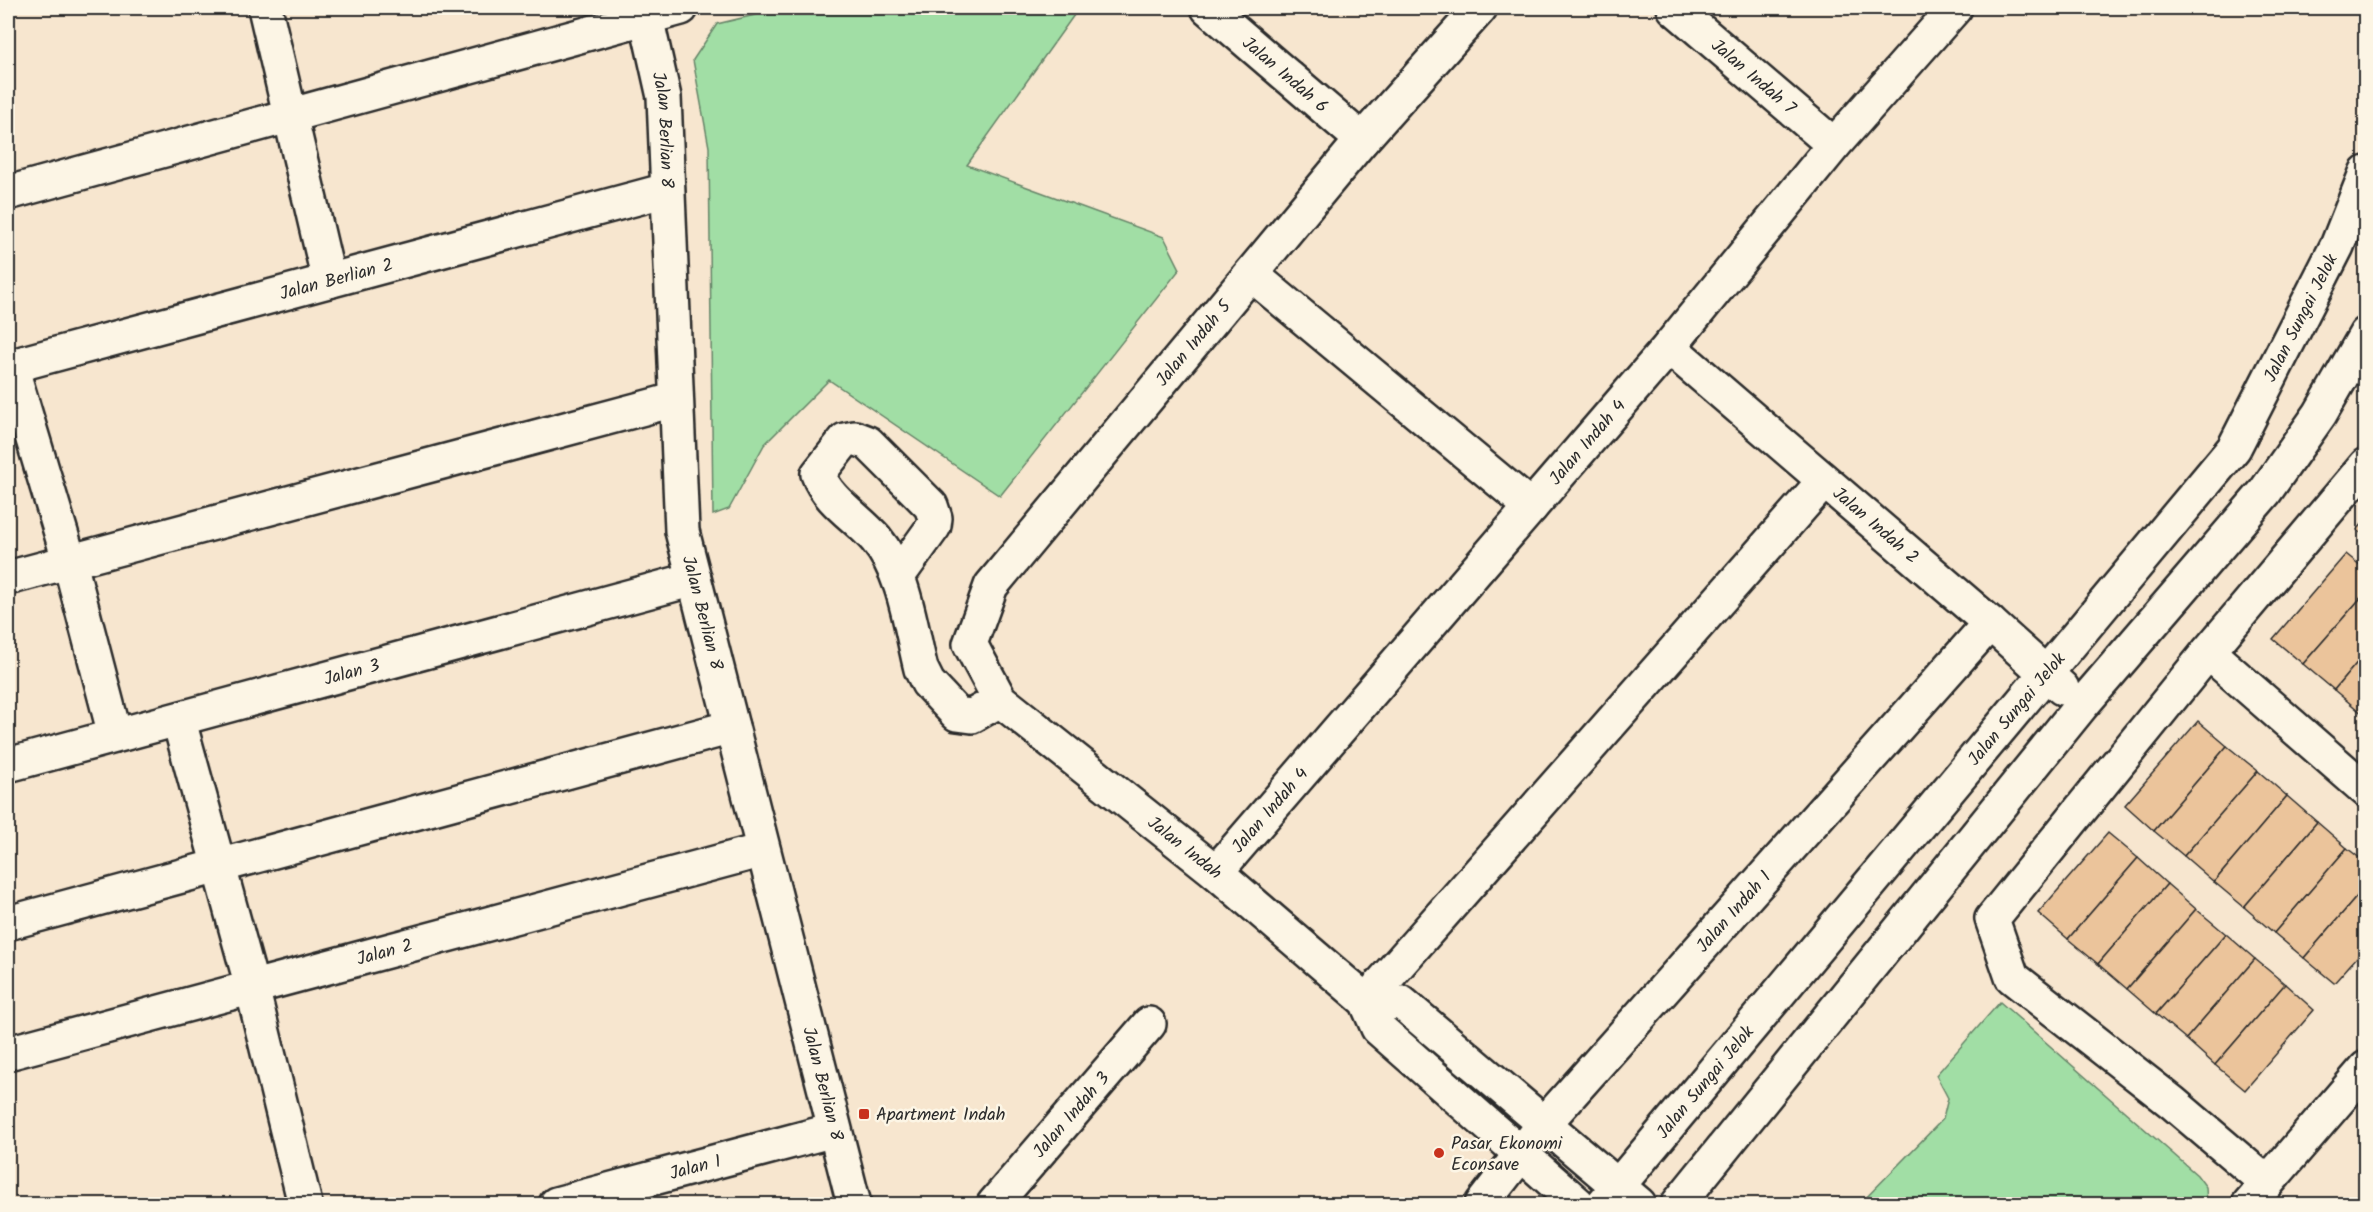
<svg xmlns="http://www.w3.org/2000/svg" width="2373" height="1212" font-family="Kalam,sans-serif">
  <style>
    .green { fill: #a1dea5; stroke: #668468; stroke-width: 1.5 }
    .building { fill: #ebc49b; stroke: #2b2b2b; stroke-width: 1.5 }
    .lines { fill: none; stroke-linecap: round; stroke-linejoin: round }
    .minor-casing { stroke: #2b2b2b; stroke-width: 38 }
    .minor { stroke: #fcf5e5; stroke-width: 33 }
    .poi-dot { fill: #c8321e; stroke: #fcf5e5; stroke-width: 2 }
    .labels { text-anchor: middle; stroke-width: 5; stroke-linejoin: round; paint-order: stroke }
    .street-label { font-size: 18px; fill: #2b2b2b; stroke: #fcf5e5 }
    .poi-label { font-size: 18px; fill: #2b2b2b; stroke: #fcf5e5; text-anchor: start }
  </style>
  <rect width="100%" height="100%" fill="#f7e6cf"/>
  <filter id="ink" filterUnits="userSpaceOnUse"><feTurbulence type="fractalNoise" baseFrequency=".0167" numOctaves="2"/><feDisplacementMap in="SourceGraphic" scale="12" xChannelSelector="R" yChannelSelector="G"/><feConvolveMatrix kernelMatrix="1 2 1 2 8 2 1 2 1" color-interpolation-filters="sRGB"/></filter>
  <g filter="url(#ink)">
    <!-- green -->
    <g class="green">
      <polygon points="784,8 1079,8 967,165 1164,237 1180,269 1000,496 829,380 764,445 729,509 713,515 709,147 693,60 717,24"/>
      <polygon points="2000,1002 2197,1175 2206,1187 2207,1204 1860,1204 1943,1119 1948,1098 1936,1075"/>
    </g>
    <!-- building -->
    <g class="building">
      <polygon points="2366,520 2366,537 2357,530"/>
      <polygon points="2346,554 2366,570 2366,592 2303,664 2273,639"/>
      <polygon points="2366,592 2366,652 2334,690 2303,664"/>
      <polygon points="2366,652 2366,713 2364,715 2334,690"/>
      <polygon points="2198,721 2227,746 2154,831 2125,805"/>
      <polygon points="2227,746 2258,771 2184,856 2154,831"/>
      <polygon points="2258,771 2287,796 2214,882 2184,856"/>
      <polygon points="2287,796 2317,822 2244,907 2214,882"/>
      <polygon points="2317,822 2347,848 2274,933 2244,907"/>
      <polygon points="2108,833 2138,858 2068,939 2038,913"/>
      <polygon points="2347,848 2366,863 2366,886 2304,958 2274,933"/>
      <polygon points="2138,858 2167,884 2098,964 2068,939"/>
      <polygon points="2167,884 2196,909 2127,989 2098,964"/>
      <polygon points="2366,886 2366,947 2334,983 2304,958"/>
      <polygon points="2196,909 2226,934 2156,1014 2127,989"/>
      <polygon points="2226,934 2255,959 2186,1039 2156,1014"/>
      <polygon points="2255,959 2285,984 2215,1065 2186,1039"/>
      <polygon points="2285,984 2314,1010 2245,1090 2215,1065"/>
      <polygon points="2366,1187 2366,1204 2362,1204 2355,1199"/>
    </g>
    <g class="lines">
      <defs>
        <g id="minor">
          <polyline points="265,8 329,281"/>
          <path id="s1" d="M 644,8 L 664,97 L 682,531 L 854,1204"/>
          <path id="s2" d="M 1208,8 L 1362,140"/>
          <path id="s3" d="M 1480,8 L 1362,140 L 991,586 L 970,644 L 1000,700 L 1216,872 L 1366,1001 L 1378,1028 L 1578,1204"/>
          <path id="s4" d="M 1674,8 L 1834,145"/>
          <polyline points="8,193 681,8"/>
          <polyline points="1251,274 1531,507"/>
          <path id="s5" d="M 1669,347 L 1990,623 L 2062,688"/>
          <polyline points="11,366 70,563 115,735"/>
          <path id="s6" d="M 8,367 L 667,190"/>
          <path d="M 898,576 L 934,526 L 935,518 L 931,506 L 868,443 L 855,438 L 845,440 L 818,474 C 828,501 857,517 876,539 C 905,574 910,625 921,669 L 928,683 L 957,714 L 972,716 L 1000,700"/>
          <polyline points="8,578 674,400"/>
          <polyline points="2208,652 2366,790"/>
          <polyline points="179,721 252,987 305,1204"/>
          <path id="s7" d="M 8,765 L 694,579"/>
          <path id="s8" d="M 1216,872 L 1669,347 L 1834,145 L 1955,8"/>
          <polyline points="8,923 732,727"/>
          <polyline points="1366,1001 1824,481"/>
          <polyline points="1366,1001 1402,1003 1639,1204"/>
          <path id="s9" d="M 8,1053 L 763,850"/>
          <polyline points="2267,1183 2173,1103 2012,977 1992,919 2208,652 2366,465"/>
          <path id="s10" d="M 556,1204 L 834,1130"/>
          <path id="s11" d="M 994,1204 L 1149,1024"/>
          <path id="s12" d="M 1482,1204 L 1544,1124 L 1990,623"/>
          <path id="s13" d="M 1603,1204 L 2234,448 L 2337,246 L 2366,173"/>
          <polyline points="1678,1204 2081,706 2265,492 2320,414 2366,334"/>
          <polyline points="2249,1204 2366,1068"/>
        </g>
      </defs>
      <!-- minor casing -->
      <use href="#minor" class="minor-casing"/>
      <!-- minor -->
      <use href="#minor" class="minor"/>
    </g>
  </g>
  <!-- markers -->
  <g class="poi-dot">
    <rect x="858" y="1108" width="12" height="12" rx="3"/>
    <circle cx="1439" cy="1153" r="6"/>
  </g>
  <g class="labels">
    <!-- street labels -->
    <g class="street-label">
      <text dy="6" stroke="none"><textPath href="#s2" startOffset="102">Jalan Indah 6</textPath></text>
      <text dy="6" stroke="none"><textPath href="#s4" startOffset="105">Jalan Indah 7</textPath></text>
      <text dy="6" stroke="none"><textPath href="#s1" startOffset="124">Jalan Berlian 8</textPath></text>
      <text dy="6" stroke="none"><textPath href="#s6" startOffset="340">Jalan Berlian 2</textPath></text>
      <text dy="6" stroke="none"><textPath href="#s13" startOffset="1131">Jalan Sungai Jelok</textPath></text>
      <text transform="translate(1193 343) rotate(-50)" y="6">Jalan Indah 5</text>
      <text dy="6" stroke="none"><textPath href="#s8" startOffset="568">Jalan Indah 4</textPath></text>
      <text dy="6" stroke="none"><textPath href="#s5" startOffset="273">Jalan Indah 2</textPath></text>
      <text dy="6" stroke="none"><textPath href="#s1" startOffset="610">Jalan Berlian 8</textPath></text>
      <text dy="6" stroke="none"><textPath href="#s7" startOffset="356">Jalan 3</textPath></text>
      <text dy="6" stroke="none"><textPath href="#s13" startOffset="645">Jalan Sungai Jelok</textPath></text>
      <text dy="6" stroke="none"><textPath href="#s8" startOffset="82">Jalan Indah 4</textPath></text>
      <text dy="6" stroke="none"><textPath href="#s3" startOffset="1119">Jalan Indah</textPath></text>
      <text dy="6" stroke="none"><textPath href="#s12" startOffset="386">Jalan Indah 1</textPath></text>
      <text dy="6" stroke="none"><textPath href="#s9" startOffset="390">Jalan 2</textPath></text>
      <text dy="6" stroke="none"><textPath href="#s13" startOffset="159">Jalan Sungai Jelok</textPath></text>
      <text dy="6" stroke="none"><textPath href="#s1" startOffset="1096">Jalan Berlian 8</textPath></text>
      <text dy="6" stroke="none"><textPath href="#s11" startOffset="118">Jalan Indah 3</textPath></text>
      <text dy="6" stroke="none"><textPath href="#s10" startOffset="144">Jalan 1</textPath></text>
    </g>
    <!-- poi labels -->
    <g class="poi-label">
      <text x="876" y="1120">Apartment Indah</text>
      <text x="1451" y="1149">Pasar Ekonomi<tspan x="1451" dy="21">Econsave</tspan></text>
    </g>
  </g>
  <!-- margin -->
  <rect width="2373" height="1212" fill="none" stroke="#fcf5e5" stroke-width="30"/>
  <rect x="15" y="15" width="2343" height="1182" fill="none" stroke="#2b2b2b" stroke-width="2" filter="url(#ink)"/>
</svg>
